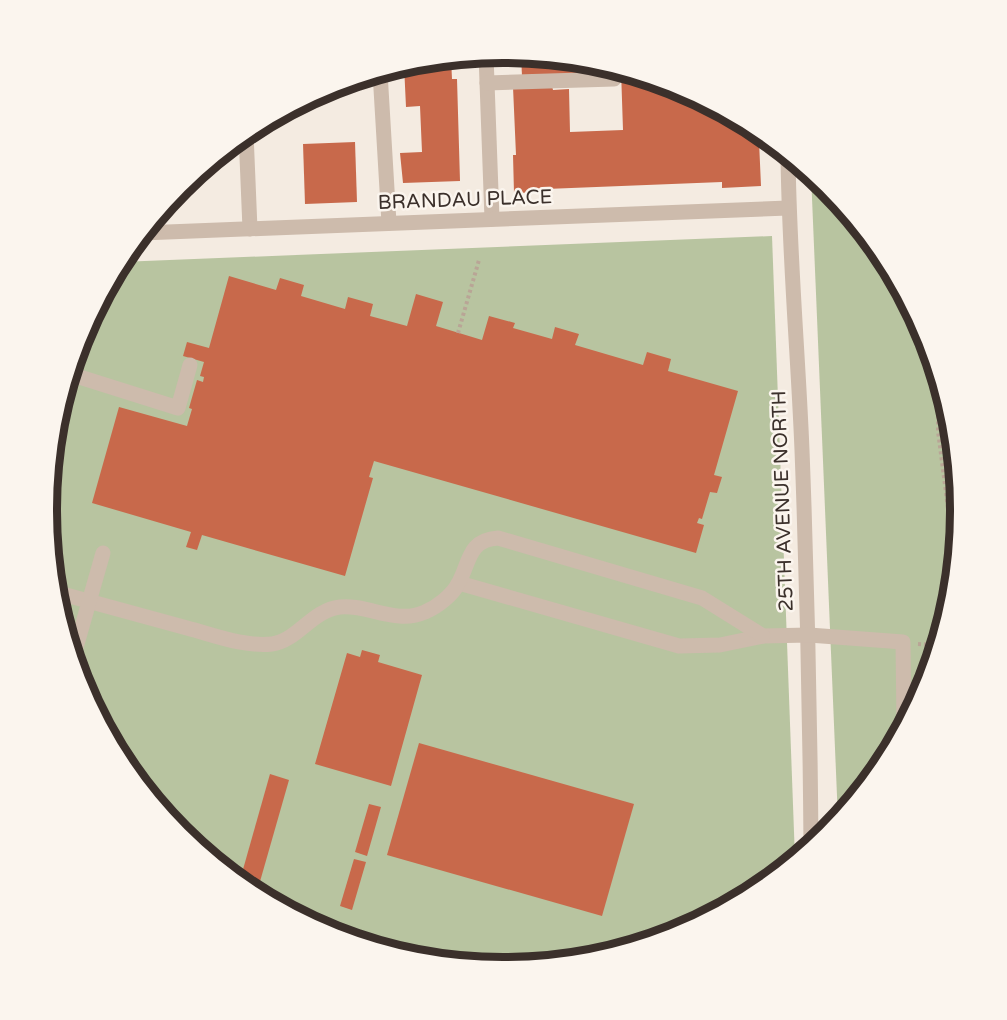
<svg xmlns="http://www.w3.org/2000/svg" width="1007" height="1020" font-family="'Varela Round',sans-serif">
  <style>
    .green { fill: #b8c4a0 }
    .building { fill: #c8694b }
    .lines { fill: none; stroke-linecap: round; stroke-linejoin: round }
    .path { stroke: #b9a596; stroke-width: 4; stroke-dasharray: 3 3; stroke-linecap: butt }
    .minor { stroke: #cdbbac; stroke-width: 15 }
    .labels { text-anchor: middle; stroke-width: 5; stroke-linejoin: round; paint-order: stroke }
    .street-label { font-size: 20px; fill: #3b302b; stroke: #fbf5ee }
    .rim { fill: none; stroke: #3b302b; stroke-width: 8 }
  </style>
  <rect width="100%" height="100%" fill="#f4ebe1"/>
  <!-- green -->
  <g class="green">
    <polygon points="811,174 827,187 884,256 926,335 952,421 960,510 952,599 926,685 883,764 838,820"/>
    <polygon points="772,236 795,859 757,890 678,932 619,950 422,959 328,932 249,890 180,833 123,764 81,685 55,599 47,510 55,421 81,335 120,262"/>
  </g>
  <!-- building -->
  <g class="building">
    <polygon points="521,55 593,62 607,66 608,73 522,76"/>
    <polygon points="451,58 452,79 457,79 460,181 403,183 400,153 422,152 420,106 406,107 404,65 415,62"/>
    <polygon points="621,70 679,88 754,128 754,141 759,141 761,186 722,188 722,182 546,189 546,192 514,193 513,155 516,155 513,87 552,86 553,90 569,89 570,132 623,130"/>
    <polygon points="355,142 357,202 305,204 303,144"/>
    <polygon points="229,276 276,290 280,278 304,285 301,296 345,309 348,297 373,304 370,316 407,326 416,294 443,302 436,326 482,340 489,316 515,323 513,328 552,339 555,327 579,334 575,345 643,365 647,352 671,359 668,371 738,391 714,475 722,477 717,493 710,492 702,519 699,518 697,523 704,525 696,553 374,461 369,477 373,478 345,576 202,535 197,550 186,547 191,532 92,503 119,407 187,426 192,409 189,408 197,380 203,382 204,377 200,376 204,362 183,356 187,342 209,348"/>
    <polygon points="362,650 380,655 378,662 422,675 391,786 315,764 347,653 360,657"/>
    <polygon points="419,743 634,804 602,916 387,855"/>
    <polygon points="270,774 289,780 259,885 240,880"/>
    <polygon points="369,804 381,807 367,856 355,852"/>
    <polygon points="354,859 366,862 352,910 340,906"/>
    <polygon points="294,911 333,923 330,933 293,913"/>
  </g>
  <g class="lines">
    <!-- path -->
    <g class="path">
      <polyline points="458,333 479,260"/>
      <polyline points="943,392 938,416 938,431 949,516 958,535"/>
      <polyline points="918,644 938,645"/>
    </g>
    <!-- minor -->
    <g class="minor">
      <polyline points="486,55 492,219"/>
      <polyline points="380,72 389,223"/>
      <polyline points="487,83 614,79 614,68"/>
      <polyline points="246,133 250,229"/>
      <path d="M 788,155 C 789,254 798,352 802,450 C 807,582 810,714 811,846"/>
      <polyline points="142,233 788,208"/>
      <polyline points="70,374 178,408 190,365"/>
      <polyline points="459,583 679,646 720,645 763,636 809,635 903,642 904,725"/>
      <path d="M 55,592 C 99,604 143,616 187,628 C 214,635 244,647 272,644 C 297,641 312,610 340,607 C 368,604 396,625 425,612 C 437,607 453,595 459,582 C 470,562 468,540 498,538 L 702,598 L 763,636"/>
      <polyline points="73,658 103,553"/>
      <polyline points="503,967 505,967"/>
    </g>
  </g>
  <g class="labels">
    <!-- street labels -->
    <g class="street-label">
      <text transform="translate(465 199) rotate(-2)" y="7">BRANDAU PLACE</text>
      <text transform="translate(782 501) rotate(-92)" y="7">25TH AVENUE NORTH</text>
    </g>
  </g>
  <!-- crop -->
  <path d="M0 0H1007V1020H0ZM503 63H504A446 446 0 0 1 950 509V511A446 446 0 0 1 504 957H503A446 446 0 0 1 57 511V509A446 446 0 0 1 503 63Z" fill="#fbf5ee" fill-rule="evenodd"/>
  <path class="rim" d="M503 63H504A446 446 0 0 1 950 509V511A446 446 0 0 1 504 957H503A446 446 0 0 1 57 511V509A446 446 0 0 1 503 63Z"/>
</svg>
